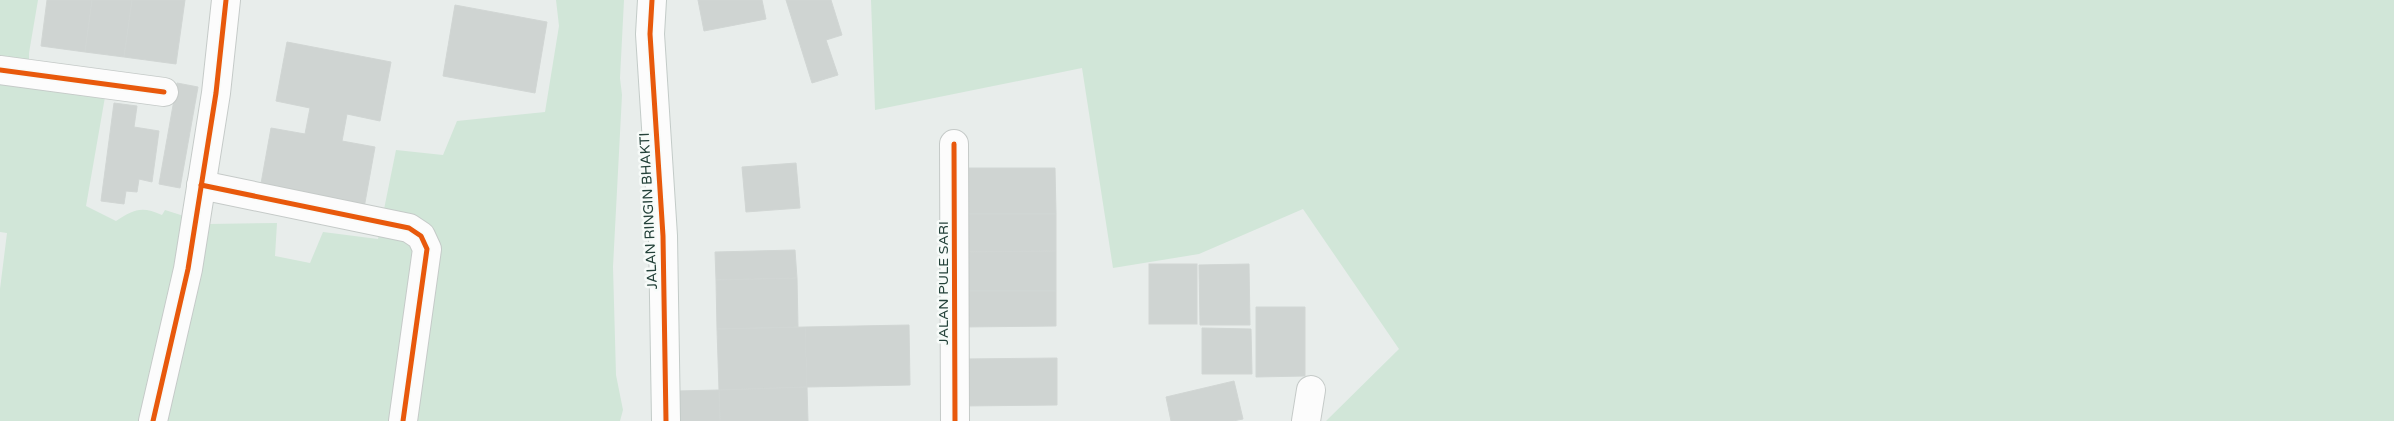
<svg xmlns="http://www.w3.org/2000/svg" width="2394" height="421" font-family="'Varela Round',sans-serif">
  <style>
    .green { fill: #d1e6d8 }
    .building { fill: #cfd4d2; stroke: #d1d6d4 }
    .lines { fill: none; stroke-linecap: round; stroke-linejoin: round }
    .street-casing { stroke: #c5cac8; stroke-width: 30 }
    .secondary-casing { stroke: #c3cbc8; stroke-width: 30 }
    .street { stroke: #fcfcfc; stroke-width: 28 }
    .secondary { stroke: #fcfcfc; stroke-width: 28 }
    .cycleway-casing { stroke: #f7fbf9; stroke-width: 8 }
    .cycleway { stroke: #e8590c; stroke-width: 5 }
    .labels { text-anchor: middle; stroke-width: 5; stroke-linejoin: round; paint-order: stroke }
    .street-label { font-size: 14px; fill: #24423a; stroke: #f7fbf9 }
  </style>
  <rect width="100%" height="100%" fill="#e8edeb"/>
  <!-- green -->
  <g class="green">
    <path d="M 0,0 L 38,0 L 29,53 L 29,80 L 105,97 L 86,206 L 116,221 C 134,209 142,206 162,215 L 165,210 L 209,224 L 277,223 L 275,256 L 310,263 L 323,232 L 378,239 L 396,150 L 443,155 L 457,121 L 545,112 L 559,26 L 556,0 L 624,0 L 620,78 L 622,95 L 613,267 L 616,375 L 623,410 L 620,421 L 0,421 L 0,289 L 7,233 L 0,232 Z"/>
    <polygon points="871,0 2394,0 2394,421 1326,421 1399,349 1303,209 1199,254 1113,268 1082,68 875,110"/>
  </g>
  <!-- building -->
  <g class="building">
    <polygon points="47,0 92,0 85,52 41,46"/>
    <polygon points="92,0 132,0 124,57 85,52"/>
    <polygon points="132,0 185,0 176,64 124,57"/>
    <polygon points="698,0 762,0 766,19 704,31"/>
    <polygon points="786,0 831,0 842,35 826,40 838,75 812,83"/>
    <polygon points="455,5 547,22 535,93 443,76"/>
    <polygon points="287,42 391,62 380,121 347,114 342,141 375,147 364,208 260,189 271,128 305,134 310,108 276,101"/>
    <polygon points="177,83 198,87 180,188 159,184"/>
    <polygon points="114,103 137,106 134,127 159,131 152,182 139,179 137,192 126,191 124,204 101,201"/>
    <polygon points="796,163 800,208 746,212 742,167"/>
    <polygon points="961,168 1055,168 1056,214 961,214"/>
    <polygon points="961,214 1056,214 1056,251 962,252"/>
    <polygon points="795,250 797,278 716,280 715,252"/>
    <polygon points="1056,251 1056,291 963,291 962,252"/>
    <rect x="1149" y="264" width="48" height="60"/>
    <polygon points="1249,264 1250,325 1200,325 1199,265"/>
    <polygon points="797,278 798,327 717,329 716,280"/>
    <polygon points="963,291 1056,291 1056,326 963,327"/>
    <polygon points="1256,307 1305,307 1305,376 1256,377"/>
    <polygon points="909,325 910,385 807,387 805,327"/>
    <polygon points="805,327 807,387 719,390 717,329"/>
    <polygon points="1202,328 1251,329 1252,374 1202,374"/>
    <polygon points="1057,358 1057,405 963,406 963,359"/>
    <polygon points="1234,381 1243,419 1233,421 1171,421 1166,397"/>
    <polygon points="807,387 808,421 720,421 719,390"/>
    <polygon points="719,390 720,421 678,421 677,391"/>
  </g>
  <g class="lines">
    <defs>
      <g id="street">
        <polyline points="0,70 164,92"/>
        <polyline points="954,144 955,421"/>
        <polyline points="201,185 409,228 421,236 427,249 403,421"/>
        <polyline points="153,421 188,269 216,93 226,0"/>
        <polyline points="1306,421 1311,390"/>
      </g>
      <polyline id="secondary" points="652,0 650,34 663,236 666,421"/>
    </defs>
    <!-- street casing -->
    <use href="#street" class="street-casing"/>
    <!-- secondary casing -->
    <use href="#secondary" class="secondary-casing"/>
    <!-- street -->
    <use href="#street" class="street"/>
    <!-- secondary -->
    <use href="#secondary" class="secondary"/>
    <defs>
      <g id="cycleway">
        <polyline points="652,0 650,34 663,236 666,421"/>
        <polyline points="0,70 164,92"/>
        <polyline points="954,144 955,421"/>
        <polyline points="201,185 409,228 421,236 427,249 403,421"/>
        <polyline points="153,421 188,269 216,93 226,0"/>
      </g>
    </defs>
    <!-- cycleway casing -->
    <use href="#cycleway" class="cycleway-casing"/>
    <!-- cycleway -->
    <use href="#cycleway" class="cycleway"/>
  </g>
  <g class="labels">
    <!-- street labels -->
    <g class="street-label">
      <text transform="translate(648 211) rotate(-93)" y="5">JALAN RINGIN BHAKTI</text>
      <text transform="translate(943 283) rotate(-90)" y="5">JALAN PULE SARI</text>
    </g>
  </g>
</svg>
